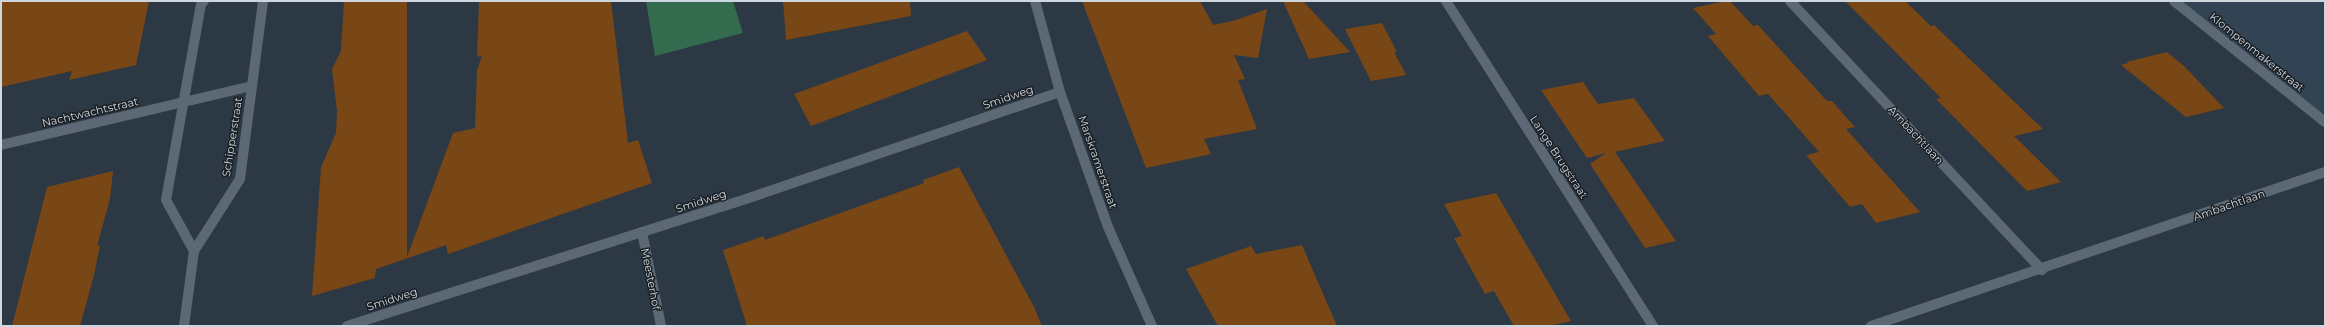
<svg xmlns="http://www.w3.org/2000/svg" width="2326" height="327" font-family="Montserrat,sans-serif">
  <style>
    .built { fill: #324353 }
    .green { fill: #336b4e }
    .building { fill: #794616 }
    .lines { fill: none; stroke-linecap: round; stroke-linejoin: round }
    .minor { stroke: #5c6975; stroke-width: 10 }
    .labels { text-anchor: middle; stroke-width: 3; stroke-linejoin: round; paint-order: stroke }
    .street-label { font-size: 11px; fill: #cfd7de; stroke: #191f24 }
  </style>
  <rect width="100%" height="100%" fill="#2c3843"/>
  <!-- built -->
  <polygon class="built" points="2174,1 2325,1 2325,122"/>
  <!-- green -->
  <polygon class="green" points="646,1 733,1 743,33 655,56"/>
  <!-- building -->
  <g class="building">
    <polygon points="1,1 149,1 136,65 69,80 72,71 1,87"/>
    <polygon points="344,1 407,1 407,257 453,133 475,128 477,70 482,56 477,57 479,1 611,1 628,143 638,140 652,183 448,254 446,245 376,269 375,278 312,296 321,167 336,133 337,111 332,69 341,51"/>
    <polygon points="783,1 910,1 911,16 786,40"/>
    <polygon points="1082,1 1200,1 1213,25 1236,20 1267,9 1258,58 1234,55 1245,79 1238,80 1257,129 1204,139 1211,154 1146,168"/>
    <polygon points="1283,1 1303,1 1350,52 1309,59"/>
    <polygon points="1725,1 1730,1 1753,26 1758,25 1827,101 1832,101 1855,127 1846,129 1920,212 1876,223 1862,204 1850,207 1806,155 1819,152 1768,94 1759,96 1708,36 1716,34 1693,8"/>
    <polygon points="1845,1 1905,1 1931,26 1934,25 2043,129 2014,136 2061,182 2027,191 1936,99 1941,98"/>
    <polygon points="1382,23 1397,52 1394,52 1406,75 1371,81 1345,29"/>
    <polygon points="967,31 987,60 811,126 794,94"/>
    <polygon points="2167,52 2184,66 2224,108 2186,117 2121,65 2128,63 2126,62"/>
    <polygon points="1583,82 1598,104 1634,98 1665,141 1615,152 1676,241 1645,248 1590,164 1606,153 1587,158 1541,90"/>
    <polygon points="959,167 1034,307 1042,326 747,326 723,250 764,236 765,240 924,183 923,180"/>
    <polygon points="113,171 110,199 97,246 100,245 94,275 80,326 12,326 47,187"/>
    <polygon points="1496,193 1571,321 1549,326 1514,326 1494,291 1485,294 1454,238 1462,236 1444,204"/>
    <polygon points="1302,245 1337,326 1218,326 1186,269 1251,246 1256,254"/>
  </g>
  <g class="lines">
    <!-- minor -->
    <g class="minor">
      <polyline points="1035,1 1060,92 1108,227 1152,326"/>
      <polyline points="1446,1 1653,326"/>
      <polyline points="1790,1 2042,270"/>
      <polyline points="2174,1 2325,122"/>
      <polyline points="1,145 252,86"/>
      <polyline points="642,232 661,326"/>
      <polyline points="194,251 240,179 263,1"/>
      <polyline points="184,326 194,251 166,200 201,4 204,1"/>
      <polyline points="347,326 746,199 1060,92"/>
      <polyline points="1871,326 2325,172"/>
    </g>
  </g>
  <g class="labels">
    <!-- street labels -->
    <g class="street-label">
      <text transform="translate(2257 52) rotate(39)" y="4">Klompenmakerstraat</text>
      <text transform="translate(1008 97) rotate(-19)" y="4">Smidweg</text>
      <text transform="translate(90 112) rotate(-13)" y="4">Nachtwachtstraat</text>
      <text transform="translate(1916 135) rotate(47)" y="4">Ambachtlaan</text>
      <text transform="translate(232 137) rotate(-81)" y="4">Schipperstraat</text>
      <text transform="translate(1559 157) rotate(57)" y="4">Lange Brugstraat</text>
      <text transform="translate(1098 162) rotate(71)" y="4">Marskramerstraat</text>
      <text transform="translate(701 201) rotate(-18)" y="4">Smidweg</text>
      <text transform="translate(2229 205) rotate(-19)" y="4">Ambachtlaan</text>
      <text transform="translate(651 279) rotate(79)" y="4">Meesterhof</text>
      <text transform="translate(392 299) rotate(-18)" y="4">Smidweg</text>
    </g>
  </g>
  <!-- border -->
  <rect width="2326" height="327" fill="none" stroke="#cfd7de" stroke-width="4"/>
</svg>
